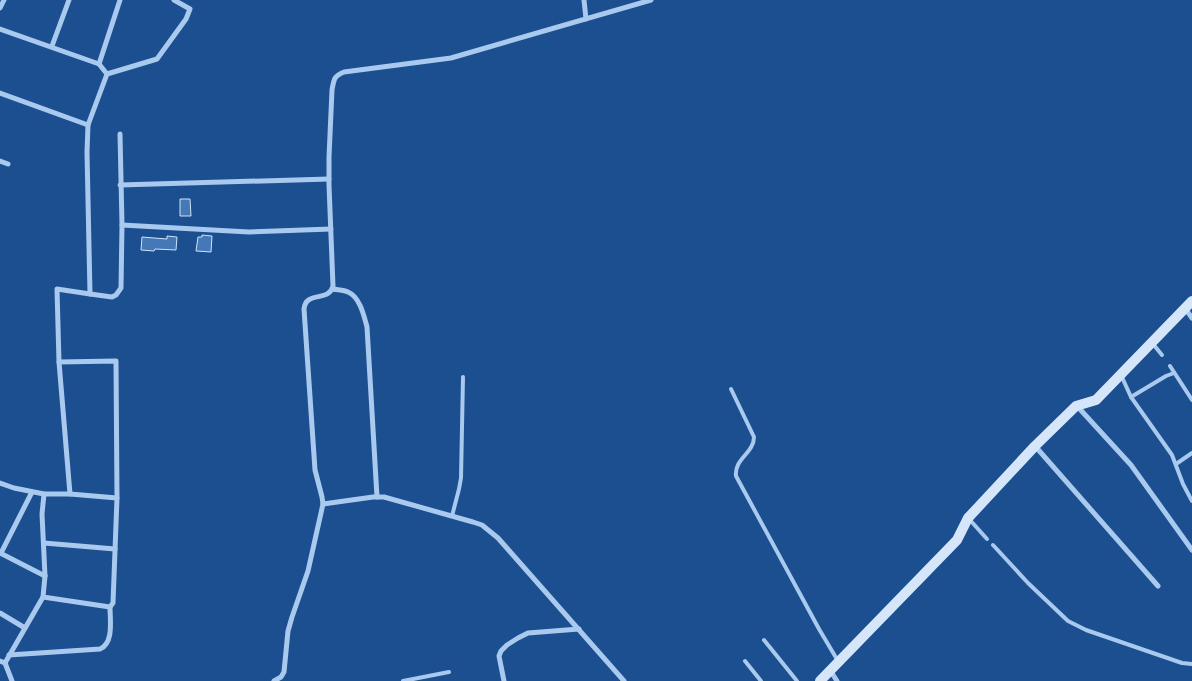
<svg xmlns="http://www.w3.org/2000/svg" width="1192" height="681" font-family="Manrope,sans-serif">
  <style>
    .building { fill: #4478b7; stroke: #cfe3fa }
    .lines { fill: none; stroke-linecap: round; stroke-linejoin: round }
    .lane { stroke: #a9c9ee; stroke-width: 4 }
    .street { stroke: #a9c9ee; stroke-width: 5 }
    .secondary { stroke: #d6e6fa; stroke-width: 10 }
  </style>
  <rect width="100%" height="100%" fill="#1b4f8f"/>
  <!-- building -->
  <g class="building">
    <polygon points="180,199 190,199 191,216 180,216"/>
    <polygon points="202,235 212,236 211,252 196,251 198,237 202,237"/>
    <polygon points="167,236 177,237 176,250 155,249 154,251 141,250 142,237 167,239"/>
  </g>
  <g class="lines">
    <!-- lane -->
    <g class="lane">
      <polyline points="1153,344 1162,355"/>
      <polyline points="1170,366 1192,400"/>
      <polyline points="1121,375 1131,397 1172,455 1183,484 1192,501"/>
      <path d="M 731,389 L 754,437 C 754,453 734,459 736,476 L 819,629 L 838,661"/>
      <polyline points="1131,397 1166,376 1174,373"/>
      <polyline points="1176,464 1192,453"/>
      <polyline points="452,516 459,489 461,478 463,377"/>
      <polyline points="970,520 987,539"/>
      <polyline points="993,545 1028,583 1068,621 1086,630 1182,663 1192,664"/>
      <polyline points="764,640 797,681"/>
      <polyline points="745,661 761,681"/>
      <polyline points="403,681 449,672"/>
    </g>
    <!-- street -->
    <g class="street">
      <polyline points="584,0 586,19"/>
      <polyline points="0,8 4,0"/>
      <polyline points="0,29 99,64 107,74 157,59 186,19 190,9 174,0"/>
      <polyline points="52,46 69,0"/>
      <polyline points="99,64 120,0"/>
      <polyline points="0,93 88,125"/>
      <polyline points="0,161 8,164"/>
      <polyline points="120,185 329,179"/>
      <polyline points="122,225 249,232 331,229"/>
      <path d="M 333,289 C 338,290 344,290 348,292 C 360,297 364,316 367,327 L 377,497"/>
      <polyline points="90,294 112,297 116,295 121,288 122,225 120,134"/>
      <polyline points="1185,308 1192,318"/>
      <polyline points="1077,406 1131,465 1192,550"/>
      <polyline points="1035,446 1158,586"/>
      <polyline points="0,483 14,488 44,494 70,494 117,498"/>
      <polyline points="70,494 59,362 57,289 90,294 87,152 88,125 107,74"/>
      <polyline points="323,504 373,497 384,497 473,522 482,525 498,538 624,681"/>
      <polyline points="44,543 115,549"/>
      <polyline points="0,553 45,576"/>
      <polyline points="1,553 32,492"/>
      <polyline points="43,597 110,607 113,603 117,498 116,361 59,362"/>
      <polyline points="0,613 25,628"/>
      <path d="M 9,655 L 100,649 C 114,643 110,620 110,607"/>
      <polyline points="0,661 5,663 12,681"/>
      <polyline points="5,663 43,597 45,576 42,514 44,494"/>
      <polyline points="830,670 837,681"/>
      <path d="M 274,681 L 281,677 L 284,672 L 288,631 L 292,617 L 308,571 L 323,504 L 322,497 L 315,470 L 304,309 C 306,290 329,303 333,286 L 329,185 L 329,157 L 332,90 C 334,79 334,76 344,72 L 451,58 L 651,0"/>
      <polyline points="504,681 499,656 501,651 507,645 518,638 528,633 579,629"/>
    </g>
    <!-- secondary -->
    <polyline class="secondary" points="820,681 957,540 968,518 1035,446 1076,406 1096,400 1192,301"/>
  </g>
</svg>
